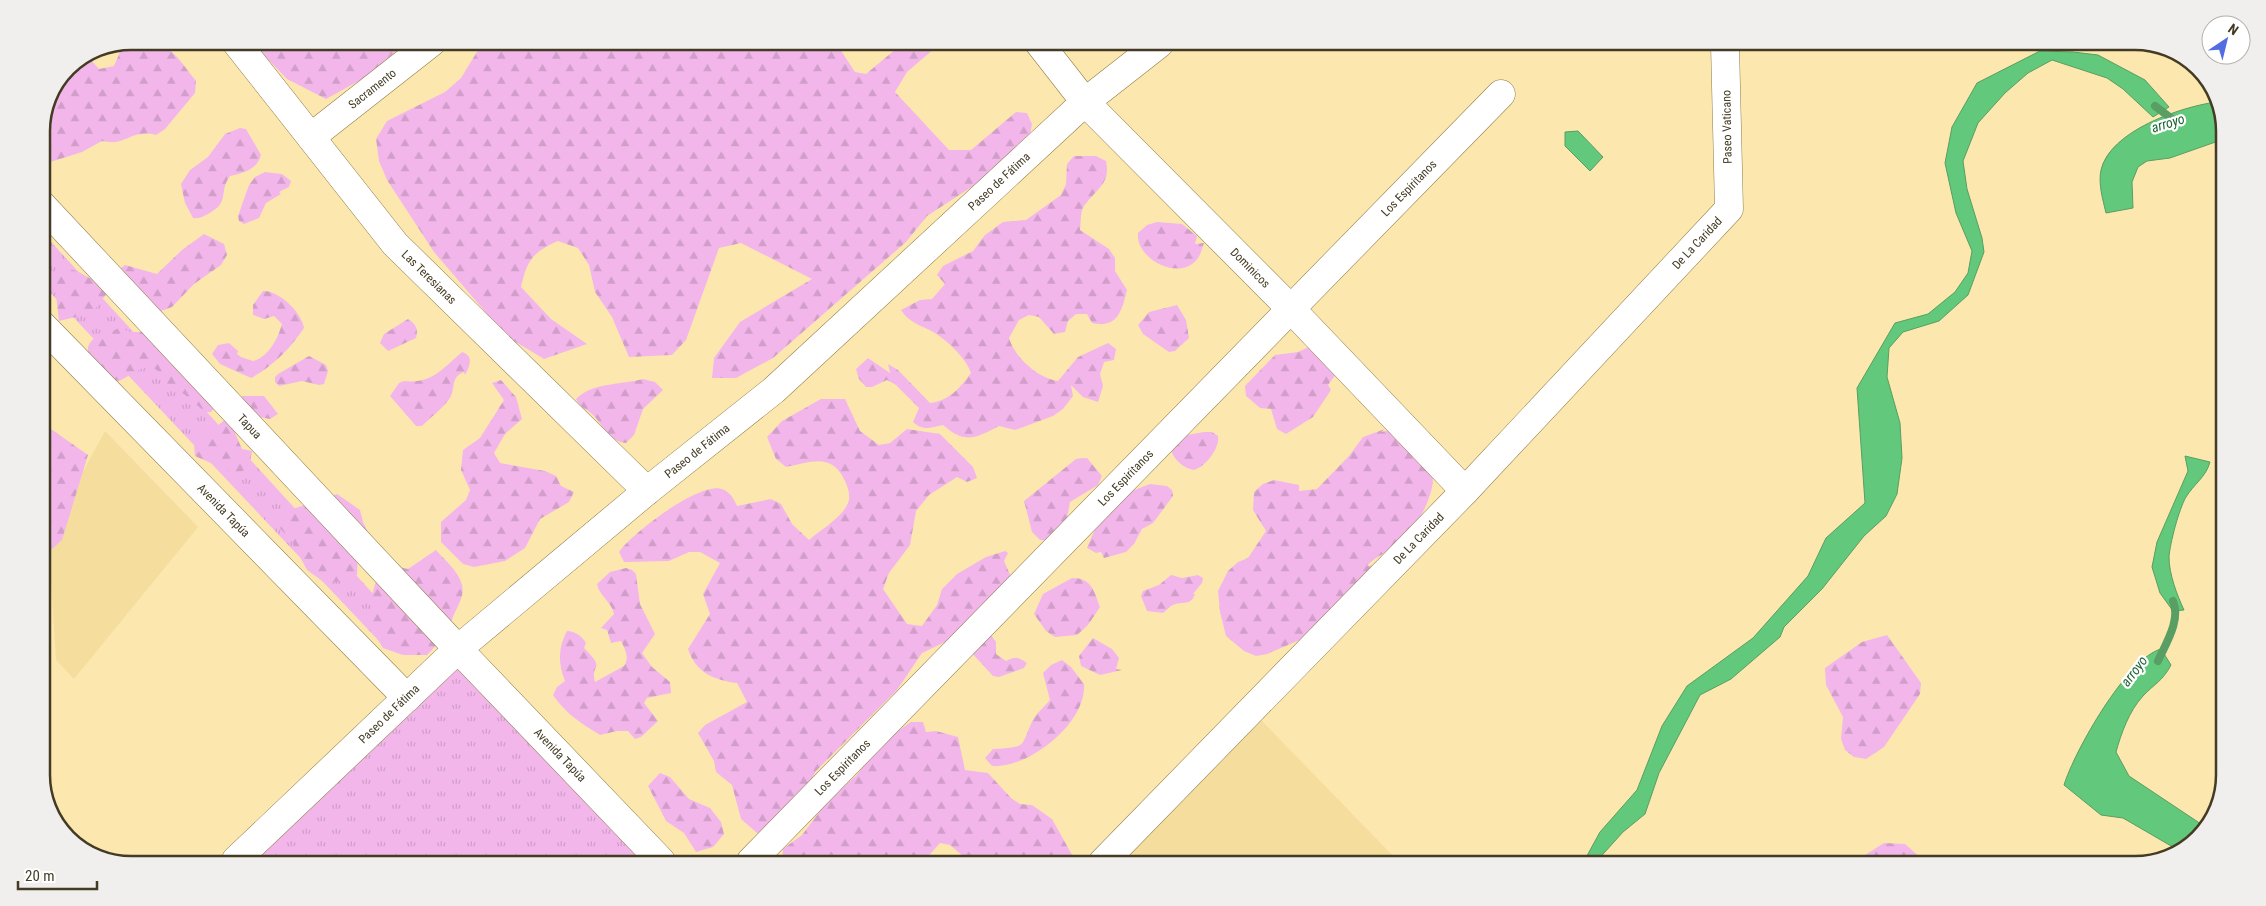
<svg xmlns="http://www.w3.org/2000/svg" width="2266" height="906" font-family="'Roboto Condensed',sans-serif">
  <style>
    .built { fill: #f5de9d }
    .grass { fill: url(#grass-tufts) }
    .forest { fill: url(#forest-firs) }
    .water { fill: #62c87c; stroke: #599e62 }
    .lines { fill: none; stroke-linecap: round; stroke-linejoin: round }
    .stream { stroke: #599e62; stroke-width: 8 }
    .minor-casing { stroke: #8f7c47; stroke-width: 29 }
    .tertiary-casing { stroke: #8f7c47; stroke-width: 29 }
    .minor { stroke: #fff; stroke-width: 28 }
    .tertiary { stroke: #fff; stroke-width: 28 }
    .labels { text-anchor: middle; stroke-width: 4.5; stroke-linejoin: round; paint-order: stroke }
    .street-label { font-size: 12px; fill: #433b24; stroke: #fff }
    .water-label { font-size: 14px; font-style: italic; fill: #1d6433; stroke: #fff }
    .rim { fill: none; stroke: #433b24; stroke-width: 2.5 }
  </style>
  <defs>
    <pattern id="grass-tufts" width="24" height="20" patternUnits="userSpaceOnUse" patternTransform="scale(1.25)"><rect width="24" height="20" fill="#f2b6eb"/><path d="M3 7l-1-3M5 7V3M7 7l1-3M15 17l-1-3M17 17v-4M19 17l1-3" fill="none" stroke="#d19dc9"/></pattern>
    <pattern id="forest-firs" width="22" height="20" patternUnits="userSpaceOnUse" patternTransform="scale(1.25)"><rect width="22" height="20" fill="#f2b6eb"/><path d="M5 1l3.5 6h-7zM16 11l3.5 6h-7z" fill="#d19dc9"/></pattern>
  </defs>
  <rect width="100%" height="100%" fill="#fce8af"/>
  <!-- built -->
  <g class="built">
    <polygon points="105,431 198,527 74,679 56,660 48,536"/>
    <polygon points="1261,720 1400,863 1123,862"/>
  </g>
  <!-- grass -->
  <g class="grass">
    <polygon points="41,231 399,622 386,645 378,640 41,283"/>
    <polygon points="458,649 666,861 255,860"/>
  </g>
  <!-- forest -->
  <g class="forest">
    <path d="M 131,41 C 170,41 173,52 196,81 L 195,93 L 165,129 L 156,135 C 132,128 125,147 102,141 L 82,152 L 41,165 L 41,125 L 53,100 L 57,100 C 60,94 59,89 60,84 C 63,71 74,61 86,58 L 91,60 L 99,69 L 114,66 L 120,52 L 117,47 L 109,46 Z"/>
    <polygon points="251,42 407,42 364,78 326,99 287,79"/>
    <path d="M 483,42 L 836,43 L 855,72 L 866,74 L 903,43 L 941,43 L 907,72 L 895,92 L 949,150 L 971,150 L 1016,112 L 1027,113 L 1032,124 L 1030,135 L 1016,151 L 973,186 L 927,216 L 906,242 L 773,358 L 736,378 L 712,378 L 714,358 L 740,322 L 812,279 L 741,243 L 719,248 L 686,340 L 672,355 L 629,357 L 612,317 L 595,292 L 589,265 L 578,248 L 558,241 C 533,252 527,260 521,287 L 551,319 L 587,344 L 544,359 L 506,336 L 434,252 L 387,180 L 379,161 L 376,139 L 387,121 L 445,92 L 461,78 Z"/>
    <path d="M 240,128 L 246,129 L 261,155 C 257,170 243,173 230,176 C 218,192 231,202 208,214 C 202,217 199,219 193,218 L 185,203 L 181,184 L 190,170 L 208,157 L 225,134 Z"/>
    <path d="M 1074,156 L 1096,156 L 1106,161 C 1111,184 1096,189 1084,206 C 1080,212 1081,223 1080,230 L 1109,249 L 1115,258 L 1115,271 L 1127,290 C 1122,310 1118,329 1092,323 L 1087,314 L 1076,314 L 1068,321 L 1065,332 L 1054,334 L 1039,317 L 1029,315 L 1019,320 L 1009,338 C 1015,358 1038,378 1058,381 L 1078,357 L 1108,343 L 1116,349 L 1114,360 L 1104,362 L 1100,374 L 1103,386 L 1098,402 L 1083,397 L 1071,385 L 1073,396 L 1063,409 L 1053,416 L 1015,430 L 999,426 C 974,439 965,444 943,425 C 930,428 923,431 913,422 L 919,408 L 896,385 L 887,380 L 872,387 L 866,387 L 859,379 L 856,369 L 868,358 L 890,373 L 888,364 L 898,370 L 930,403 C 949,401 960,388 971,373 C 966,358 947,340 933,332 C 921,325 909,323 901,310 L 920,300 L 932,299 L 945,284 L 937,275 L 943,266 L 973,251 L 985,235 L 1003,222 L 1026,220 L 1061,195 L 1066,184 L 1067,164 Z"/>
    <polygon points="265,172 282,174 291,181 289,187 279,192 281,194 266,203 259,218 244,224 239,221 238,216 249,185 255,177"/>
    <path d="M 1157,222 L 1182,224 L 1197,236 L 1195,244 L 1204,243 C 1202,248 1201,254 1198,258 C 1181,283 1135,259 1138,233 L 1147,225 Z"/>
    <path d="M 204,234 L 224,244 L 227,255 L 221,265 L 194,284 L 172,307 L 142,318 L 111,288 L 92,313 L 59,321 L 54,277 C 78,257 84,286 105,279 C 112,276 119,269 125,265 L 157,274 L 182,250 Z"/>
    <path d="M 263,291 C 279,290 302,313 304,328 C 290,349 273,366 251,378 L 220,364 L 212,354 L 218,345 L 229,343 L 238,351 L 237,354 L 241,357 L 253,361 C 269,357 278,338 282,324 L 274,316 L 264,319 L 253,315 L 253,305 Z"/>
    <polygon points="1177,305 1186,320 1189,338 1175,351 1169,352 1143,334 1138,325 1149,312"/>
    <path d="M 408,319 C 415,323 419,329 416,338 L 388,351 L 380,343 L 384,334 Z"/>
    <path d="M 119,328 L 131,332 L 155,332 L 216,406 L 211,412 L 205,412 L 184,394 L 169,387 L 161,373 L 152,367 L 141,369 L 119,381 C 107,378 86,362 88,348 C 89,341 97,336 101,332 L 108,333 Z"/>
    <polygon points="1315,344 1342,366 1328,385 1331,390 1313,417 1286,434 1277,429 1271,409 1260,408 1246,396 1245,386 1275,355 1298,352"/>
    <path d="M 462,352 C 474,356 470,366 465,375 L 464,372 C 450,377 456,388 450,398 C 443,408 431,417 422,426 L 416,426 L 390,396 L 399,383 L 404,381 C 432,384 442,369 462,352 Z"/>
    <polygon points="309,356 326,365 328,371 324,384 319,385 302,381 279,386 275,382 275,377 278,374"/>
    <path d="M 643,379 L 655,382 L 663,390 L 643,409 L 634,435 L 626,443 C 608,441 604,426 593,415 C 587,409 580,408 576,399 C 593,382 621,385 643,379 Z"/>
    <polygon points="501,380 516,397 522,419 505,434 494,453 500,463 545,471 556,476 561,486 574,492 569,502 540,519 525,548 505,561 474,567 463,564 441,542 441,522 466,500 470,490 461,470 463,450 480,438 504,400 492,383"/>
    <polygon points="242,396 264,396 278,414 270,419 248,415"/>
    <path d="M 821,399 L 845,399 L 860,431 L 879,445 L 890,443 L 907,429 L 940,434 L 973,467 L 977,478 L 967,482 L 957,477 L 929,495 L 916,511 L 910,545 L 889,573 L 883,589 L 907,624 L 922,626 L 937,605 L 942,589 L 957,574 L 986,557 L 1005,551 L 1008,553 L 1004,561 L 1011,577 L 960,635 L 922,653 L 897,690 L 816,771 L 794,811 L 768,831 L 757,833 L 741,819 L 732,785 L 716,772 L 714,761 L 698,733 L 705,725 L 747,702 L 737,683 C 714,680 696,673 688,649 L 710,614 L 703,594 L 720,563 L 700,552 L 689,552 L 669,561 L 624,562 L 619,552 C 632,533 699,482 722,489 C 730,492 734,499 737,506 L 771,499 L 781,504 L 792,524 L 809,540 C 820,530 842,518 848,503 C 851,496 848,488 845,481 C 832,452 811,462 786,467 L 776,459 L 767,437 L 782,421 Z"/>
    <polygon points="228,417 242,449 252,451 250,463 243,471 233,473 195,456 194,445"/>
    <polygon points="41,422 88,455 62,540 41,559"/>
    <path d="M 1385,429 L 1381,432 L 1391,430 C 1402,442 1423,458 1431,471 C 1440,487 1414,533 1401,543 C 1390,552 1376,555 1367,566 L 1377,565 L 1318,632 L 1267,654 L 1256,656 L 1244,651 L 1226,636 L 1220,612 L 1218,591 L 1228,571 L 1238,562 L 1248,558 L 1266,531 L 1253,510 L 1254,492 L 1263,484 L 1274,480 L 1299,485 L 1299,491 L 1317,489 L 1349,456 L 1363,437 Z"/>
    <path d="M 1204,432 L 1212,432 L 1218,436 C 1220,448 1206,466 1194,470 C 1183,468 1174,460 1171,450 L 1181,436 Z"/>
    <polygon points="1087,458 1102,476 1098,485 1070,502 1066,524 1050,540 1040,540 1032,532 1024,501 1076,459"/>
    <path d="M 1150,484 L 1167,486 L 1172,490 L 1173,496 L 1153,523 L 1142,529 L 1134,544 L 1126,552 L 1104,558 L 1101,552 L 1096,553 L 1087,548 C 1102,511 1112,497 1150,484 Z"/>
    <polygon points="337,494 360,510 363,522 368,532 358,551 357,575 337,582 325,583 307,570 291,540 276,524 278,514"/>
    <path d="M 436,550 C 447,563 469,579 461,599 C 456,612 451,616 450,631 L 427,655 L 403,655 L 383,648 C 380,642 374,635 372,627 C 366,613 375,575 385,564 L 408,569 Z"/>
    <path d="M 626,568 L 632,570 L 636,574 L 640,604 L 655,634 L 642,653 L 652,667 L 670,682 L 671,693 L 647,698 L 644,703 L 658,721 L 641,737 L 635,739 L 628,731 L 617,731 L 600,735 C 582,724 565,713 553,695 L 557,687 L 565,681 C 558,664 558,647 567,631 C 575,631 582,636 586,643 L 584,648 C 607,671 590,662 595,682 L 624,666 C 630,658 625,649 621,641 L 611,643 L 607,630 L 601,628 L 614,614 C 612,602 599,596 597,584 L 610,572 Z"/>
    <path d="M 1171,575 L 1182,578 L 1198,575 L 1203,578 L 1202,583 L 1193,594 L 1195,594 C 1191,606 1183,601 1173,605 C 1170,606 1166,611 1163,613 L 1147,611 L 1141,596 L 1143,591 L 1159,585 Z"/>
    <path d="M 1072,578 C 1092,578 1094,591 1100,607 L 1088,625 L 1077,635 L 1055,637 L 1046,631 L 1034,614 L 1043,594 Z"/>
    <path d="M 989,632 L 996,642 L 996,654 L 1006,661 C 1016,656 1018,657 1027,663 L 1024,668 L 999,677 L 993,676 L 971,652 Z"/>
    <polygon points="1887,635 1921,683 1920,694 1884,747 1866,759 1854,757 1845,750 1841,739 1843,717 1826,685 1825,668 1862,642"/>
    <polygon points="1093,638 1112,649 1119,658 1116,669 1122,670 1100,675 1081,666 1079,656"/>
    <path d="M 1062,660 L 1071,667 L 1084,684 C 1087,723 1028,769 992,766 L 985,758 L 993,749 C 1030,747 1019,747 1034,718 C 1038,712 1045,706 1050,700 L 1043,673 L 1051,665 Z"/>
    <polygon points="911,722 923,722 926,732 936,731 958,737 965,770 988,773 1011,798 1020,804 1032,805 1052,819 1076,862 970,862 950,845 940,843 923,862 782,862 783,849 802,835 830,798 856,776 882,742"/>
    <polygon points="660,773 670,777 689,799 710,808 721,822 724,834 713,847 696,852 684,833 666,821 648,786"/>
    <polygon points="1884,843 1905,844 1922,859 1922,864 1851,864"/>
  </g>
  <!-- water -->
  <g class="water">
    <polygon points="2040,51 2073,52 2098,55 2145,80 2169,107 2153,117 2123,89 2107,78 2052,60 2028,73 2005,93 1978,123 1963,161 1967,189 1982,238 1984,252 1968,295 1939,321 1903,332 1889,348 1887,377 1900,423 1902,458 1897,494 1886,516 1864,536 1822,589 1784,627 1780,637 1731,679 1700,695 1659,773 1645,814 1623,832 1595,863 1583,863 1600,832 1637,790 1662,726 1687,686 1753,638 1808,576 1826,538 1865,503 1857,388 1895,323 1928,314 1955,292 1968,273 1972,251 1956,213 1945,163 1952,127 1977,83"/>
    <path d="M 2216,102 L 2225,124 L 2224,139 L 2170,158 L 2147,161 L 2138,167 L 2132,182 L 2133,208 L 2106,213 C 2103,200 2098,184 2101,170 C 2110,131 2180,107 2216,102 Z"/>
    <polygon points="1578,131 1603,157 1590,171 1565,146 1565,132"/>
    <path d="M 2185,456 L 2210,462 C 2206,477 2194,484 2186,497 C 2179,509 2170,543 2169,557 C 2169,574 2177,595 2184,610 L 2173,611 L 2160,593 L 2152,567 L 2157,542 L 2188,471 Z"/>
    <path d="M 2161,649 L 2171,665 C 2162,682 2154,684 2143,696 C 2129,711 2121,734 2116,752 L 2129,776 L 2204,826 L 2190,846 L 2178,850 L 2123,818 L 2101,815 L 2064,785 C 2074,752 2127,658 2161,649 Z"/>
  </g>
  <g class="lines">
    <!-- stream -->
    <g class="stream">
      <polyline points="2155,106 2176,122"/>
      <path d="M 2158,661 C 2166,643 2181,620 2173,601"/>
    </g>
    <defs>
      <g id="minor">
        <path id="s1" d="M 235,41 L 395,244 L 647,491"/>
        <path id="s2" d="M 1039,43 L 1085,102 L 1290,308 L 1465,491"/>
        <path id="s3" d="M 311,137 L 432,42"/>
        <path id="s4" d="M 41,204 L 458,649 L 236,860"/>
        <path id="s5" d="M 41,324 L 407,698"/>
        <path id="s6" d="M 751,861 L 1501,94"/>
        <path id="s7" d="M 1103,862 L 1465,491 L 1729,209 L 1725,45"/>
      </g>
      <g id="tertiary">
        <path id="s8" d="M 661,861 L 458,649 L 647,491 L 774,390 L 1085,102 L 1159,44"/>
      </g>
    </defs>
    <!-- minor casing -->
    <use href="#minor" class="minor-casing"/>
    <!-- tertiary casing -->
    <use href="#tertiary" class="tertiary-casing"/>
    <!-- minor -->
    <use href="#minor" class="minor"/>
    <!-- tertiary -->
    <use href="#tertiary" class="tertiary"/>
  </g>
  <g class="labels">
    <!-- street labels -->
    <g class="street-label">
      <text dy="4" stroke="none"><textPath href="#s3" startOffset="78">Sacramento</textPath></text>
      <text transform="translate(1727 127) rotate(-91)" y="4">Paseo Vaticano</text>
      <text dy="4" stroke="none"><textPath href="#s8" startOffset="1009">Paseo de Fátima</textPath></text>
      <text dy="4" stroke="none"><textPath href="#s6" startOffset="941">Los Espiritanos</textPath></text>
      <text dy="4" stroke="none"><textPath href="#s7" startOffset="858">De La Caridad</textPath></text>
      <text dy="4" stroke="none"><textPath href="#s2" startOffset="309">Dominicos</textPath></text>
      <text dy="4" stroke="none"><textPath href="#s1" startOffset="306">Las Teresianas</textPath></text>
      <text dy="4" stroke="none"><textPath href="#s4" startOffset="305">Tapua</textPath></text>
      <text dy="4" stroke="none"><textPath href="#s8" startOffset="604">Paseo de Fátima</textPath></text>
      <text dy="4" stroke="none"><textPath href="#s6" startOffset="536">Los Espiritanos</textPath></text>
      <text dy="4" stroke="none"><textPath href="#s5" startOffset="261">Avenida Tapúa</textPath></text>
      <text dy="4" stroke="none"><textPath href="#s7" startOffset="452">De La Caridad</textPath></text>
      <text transform="translate(389 714) rotate(-44)" y="4">Paseo de Fátima</text>
      <text transform="translate(560 755) rotate(46)" y="4">Avenida Tapúa</text>
      <text dy="4" stroke="none"><textPath href="#s6" startOffset="131">Los Espiritanos</textPath></text>
    </g>
    <!-- water labels -->
    <g class="water-label">
      <text transform="translate(2168 123) rotate(-17)" y="5">arroyo</text>
      <text transform="translate(2134 671) rotate(-53)" y="5">arroyo</text>
    </g>
  </g>
  <!-- crop -->
  <path d="M0 0H2266V906H0ZM131 50H2135A81 81 0 0 1 2216 131V775A81 81 0 0 1 2135 856H131A81 81 0 0 1 50 775V131A81 81 0 0 1 131 50Z" fill="#f0efed" fill-rule="evenodd"/>
  <path class="rim" d="M131 50H2135A81 81 0 0 1 2216 131V775A81 81 0 0 1 2135 856H131A81 81 0 0 1 50 775V131A81 81 0 0 1 131 50Z"/>
  <!-- north arrow -->
  <g transform="translate(2226 40) rotate(35)"><circle r="24" fill="#ffffff" stroke="#b4b1a7"/>
  <path d="M0-4L9 19L0 12L-9 19Z" fill="#526ce2"/>
  <text y="-8" font-size="14" font-weight="bold" text-anchor="middle" fill="#433b24">N</text>
  </g>
  <!-- scale -->
  <path d="M18 881v8h79v-8" fill="none" stroke="#433b24" stroke-width="2.5"/>
  <text x="25" y="881" font-size="15" fill="#433b24" stroke="#ffffff" stroke-width="4" paint-order="stroke">20 m</text>
</svg>
